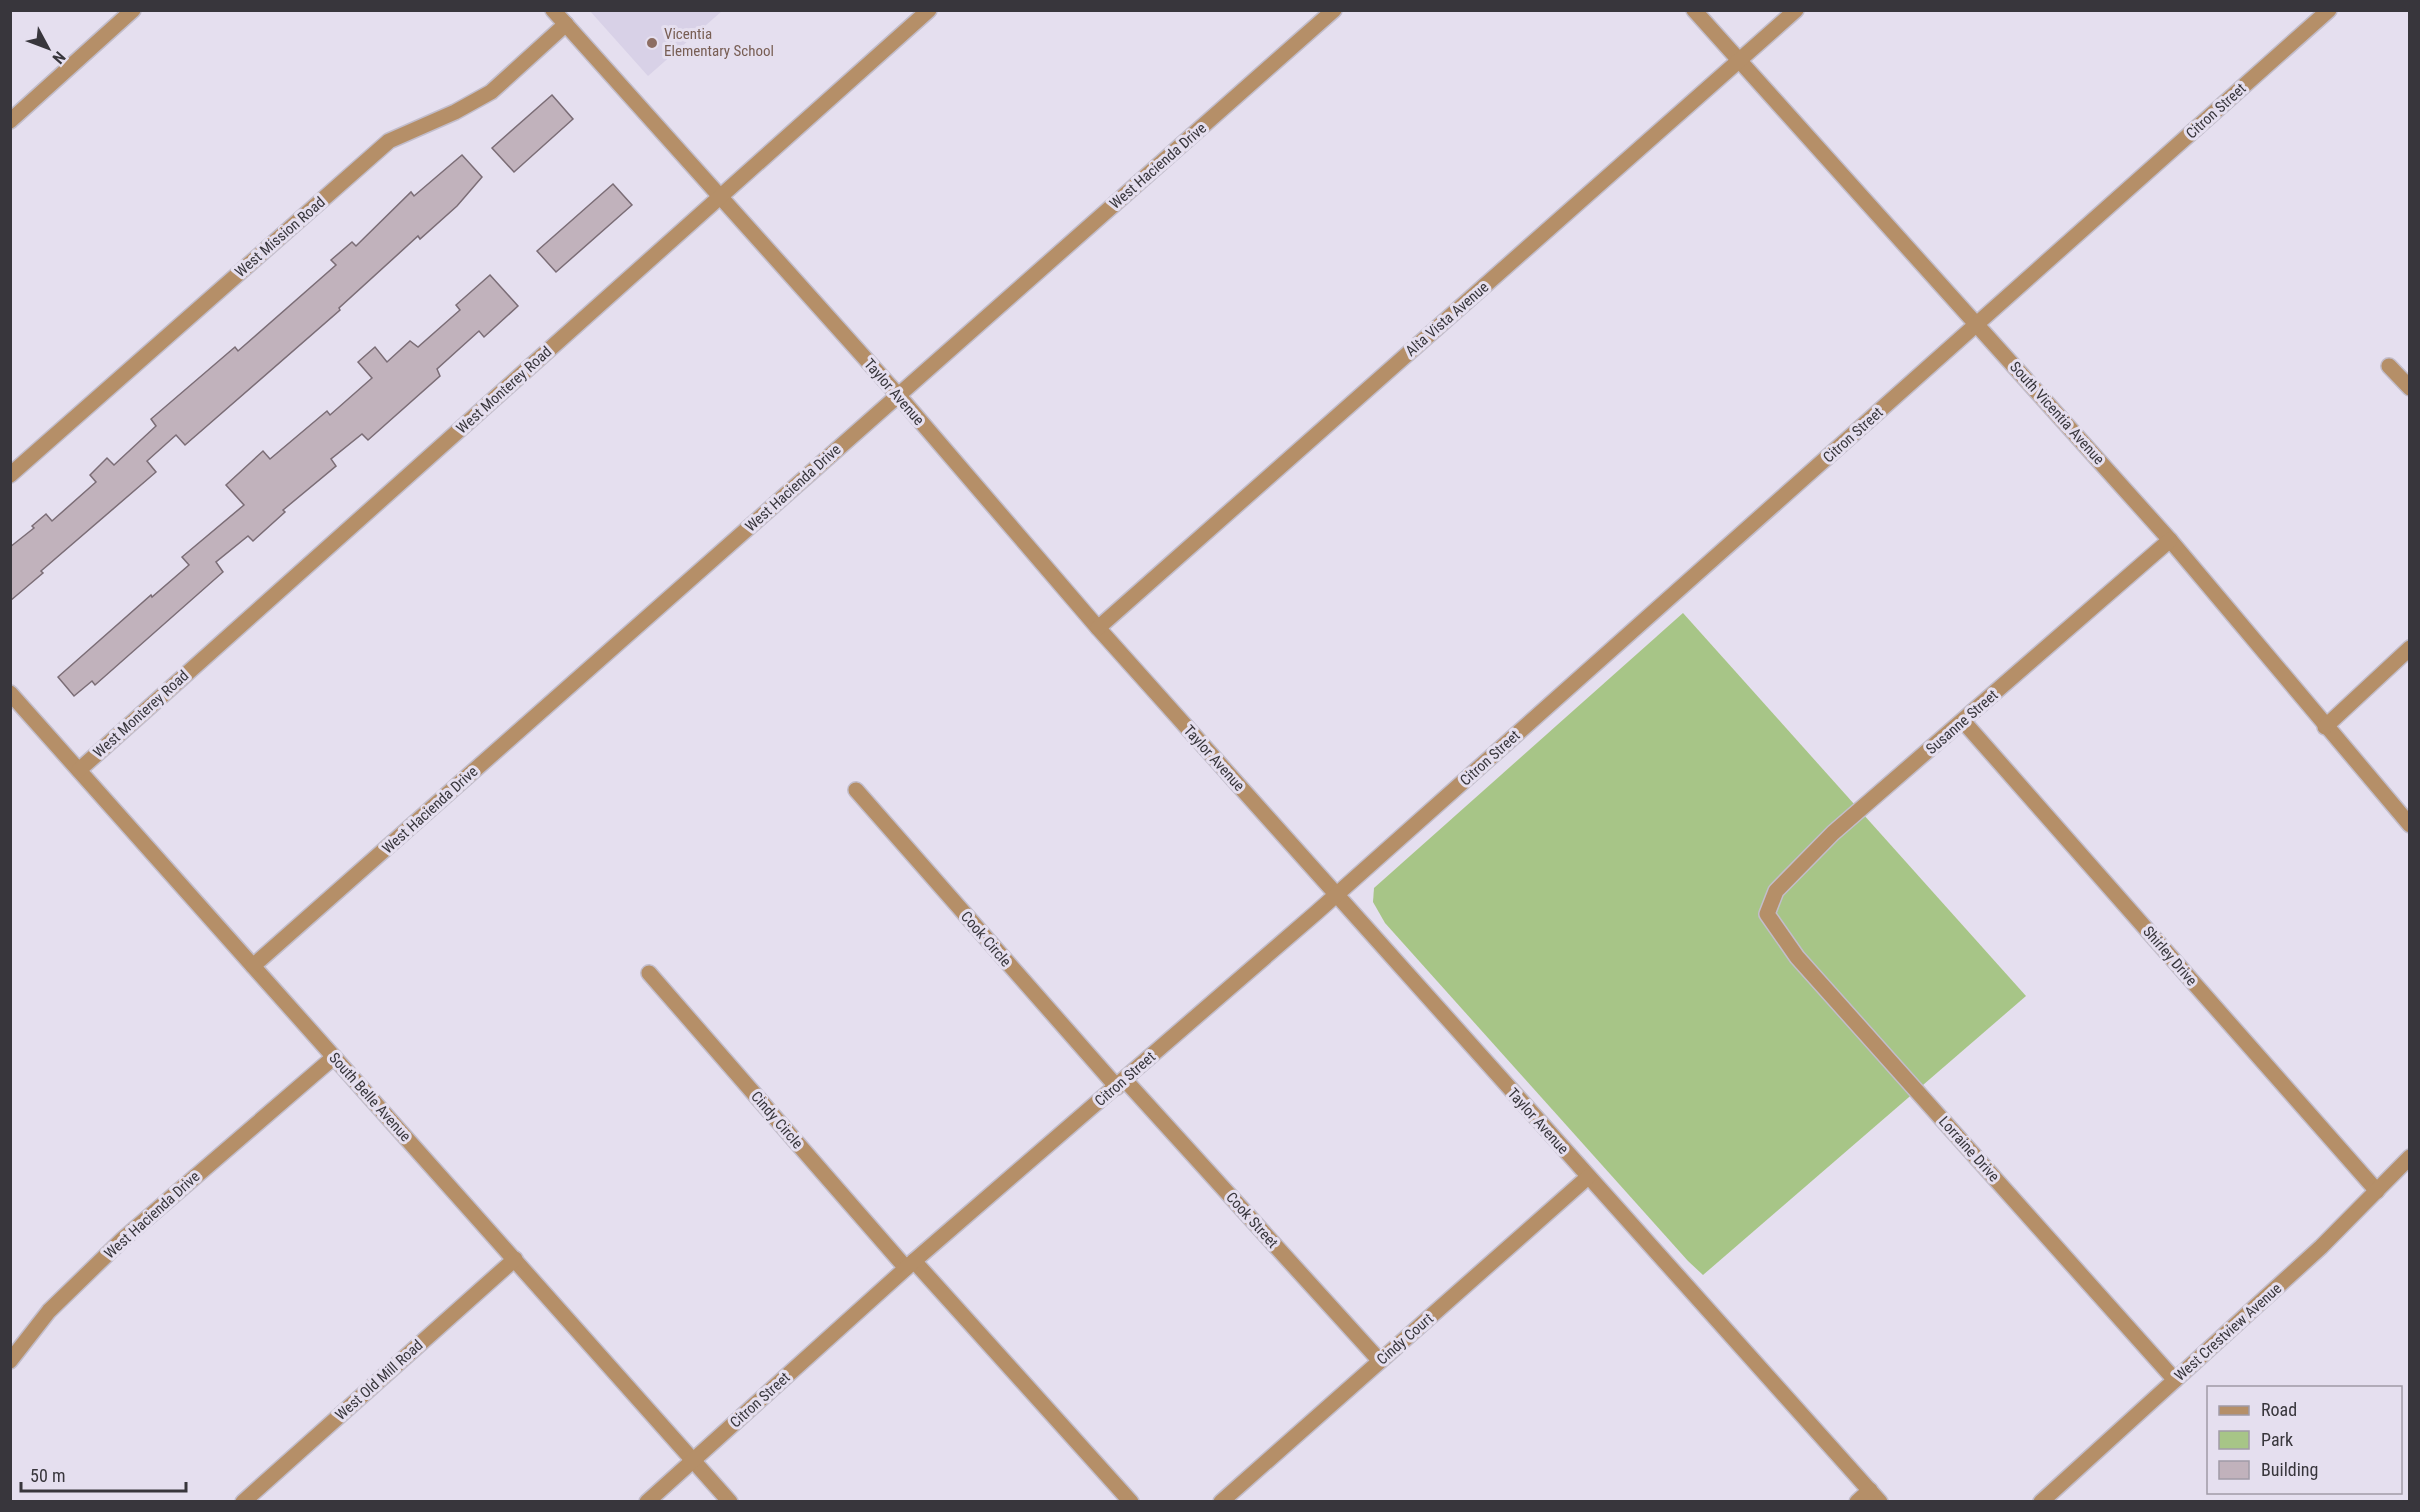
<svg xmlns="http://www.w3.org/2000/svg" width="2420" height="1512" font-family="'Roboto Condensed',sans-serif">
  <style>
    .built { fill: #d8d1e7 }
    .green { fill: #a7c587 }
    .building { fill: #c1b2bc; stroke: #7b6d76; stroke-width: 1.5 }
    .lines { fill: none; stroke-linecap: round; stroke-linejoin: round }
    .minor-casing { stroke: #c2bdcb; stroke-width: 18 }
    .minor { stroke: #b58f68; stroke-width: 15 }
    .education-dot { fill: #8d6e63; stroke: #e5dfef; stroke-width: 2 }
    .labels { text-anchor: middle; stroke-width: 6; stroke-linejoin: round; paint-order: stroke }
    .education-label { font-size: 15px; fill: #785e54; stroke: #e5dfef; text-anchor: start }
    .street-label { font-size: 15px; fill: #38363c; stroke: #e5dfef }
  </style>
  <rect width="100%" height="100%" fill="#e5dfef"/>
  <!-- built -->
  <polygon class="built" points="590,11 722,11 648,76"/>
  <!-- green -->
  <polygon class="green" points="1683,613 2026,996 1703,1275 1688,1261 1385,923 1373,902 1374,888"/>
  <!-- building -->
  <g class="building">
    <polygon points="552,95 573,119 514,172 492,148"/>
    <polygon points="462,155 482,177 457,206 420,239 418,236 339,308 340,310 185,445 176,435 147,461 156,472 41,571 43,573 10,601 10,547 34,528 32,526 46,514 52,521 96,482 90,475 107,458 114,465 156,426 151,419 235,347 238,351 336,265 331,260 352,242 356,246 411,192 414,196"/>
    <polygon points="613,184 632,205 556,272 537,251"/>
    <polygon points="490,275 518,306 484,337 479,331 437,369 440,376 368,440 362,434 331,459 336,466 283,510 285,512 253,541 248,536 216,562 223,572 95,685 92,681 74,696 58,677 151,595 152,597 189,565 182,557 244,505 226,485 263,451 270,459 327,411 330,415 372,378 358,362 375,347 387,362 410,341 418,347 460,310 456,305"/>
  </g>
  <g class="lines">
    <defs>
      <g id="minor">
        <polyline points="553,10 898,395 1098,628 1880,1502"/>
        <polyline points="1694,10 2170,540 2410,825"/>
        <polyline points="10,121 133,10"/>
        <polyline points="2389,366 2410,388"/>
        <polyline points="10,475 389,141 455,112 491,92 566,24"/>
        <polyline points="2170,540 1833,833 1776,891 1767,914 1797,957 2175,1380"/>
        <polyline points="1098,628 1796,10"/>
        <polyline points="10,693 730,1502"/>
        <polyline points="1963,721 2377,1191"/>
        <polyline points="2325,727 2410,648"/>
        <polyline points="79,770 929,10"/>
        <polyline points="856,790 1117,1087"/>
        <polyline points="253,966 1334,10"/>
        <polyline points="649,973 906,1268"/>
        <polyline points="1125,1080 1380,1361"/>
        <polyline points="914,1261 1131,1502"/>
        <polyline points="10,1361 49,1311 123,1239 334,1057"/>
        <polyline points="243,1502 515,1259"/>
        <polyline points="647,1502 914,1261 1317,912 2329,10"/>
        <polyline points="1221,1502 1588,1177"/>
        <polyline points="1857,1502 1870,1490"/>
        <polyline points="2041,1502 2321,1247 2410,1157"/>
      </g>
    </defs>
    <!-- minor casing -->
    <use href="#minor" class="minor-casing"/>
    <!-- minor -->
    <use href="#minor" class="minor"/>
  </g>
  <!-- markers -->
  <circle class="education-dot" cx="652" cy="43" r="6"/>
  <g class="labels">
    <!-- education labels -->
    <g class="education-label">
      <text x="664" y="39">Vicentia<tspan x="664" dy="17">Elementary School</tspan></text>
    </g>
    <!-- street labels -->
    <g class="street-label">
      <text transform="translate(2216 111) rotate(-42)" y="5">Citron Street</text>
      <text transform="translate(1158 166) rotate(-41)" y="5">West Hacienda Drive</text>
      <text transform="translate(280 237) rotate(-41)" y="5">West Mission Road</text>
      <text transform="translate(1447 319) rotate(-41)" y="5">Alta Vista Avenue</text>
      <text transform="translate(504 390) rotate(-42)" y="5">West Monterey Road</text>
      <text transform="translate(894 392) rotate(49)" y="5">Taylor Avenue</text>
      <text transform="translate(2057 413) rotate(48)" y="5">South Vicentia Avenue</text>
      <text transform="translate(1853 435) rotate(-42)" y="5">Citron Street</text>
      <text transform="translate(793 488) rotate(-42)" y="5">West Hacienda Drive</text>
      <text transform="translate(141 714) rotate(-42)" y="5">West Monterey Road</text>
      <text transform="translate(1962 722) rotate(-41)" y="5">Susanne Street</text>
      <text transform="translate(1214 758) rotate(48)" y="5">Taylor Avenue</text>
      <text transform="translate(1490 758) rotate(-42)" y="5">Citron Street</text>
      <text transform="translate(430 810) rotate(-42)" y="5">West Hacienda Drive</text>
      <text transform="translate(986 939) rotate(49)" y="5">Cook Circle</text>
      <text transform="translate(2170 956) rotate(49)" y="5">Shirley Drive</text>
      <text transform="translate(1125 1079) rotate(-41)" y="5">Citron Street</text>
      <text transform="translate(370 1097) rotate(48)" y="5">South Belle Avenue</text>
      <text transform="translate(777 1120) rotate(49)" y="5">Cindy Circle</text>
      <text transform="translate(1538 1121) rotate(48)" y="5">Taylor Avenue</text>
      <text transform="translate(1969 1149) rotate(48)" y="5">Lorraine Drive</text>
      <text transform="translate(152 1215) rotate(-42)" y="5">West Hacienda Drive</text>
      <text transform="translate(1252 1220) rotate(48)" y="5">Cook Street</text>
      <text transform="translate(2228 1332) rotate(-42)" y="5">West Crestview Avenue</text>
      <text transform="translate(1405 1339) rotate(-41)" y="5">Cindy Court</text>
      <text transform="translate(379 1380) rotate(-42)" y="5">West Old Mill Road</text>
      <text transform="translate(760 1400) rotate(-42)" y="5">Citron Street</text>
    </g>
  </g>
  <!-- border -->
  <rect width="2420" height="1512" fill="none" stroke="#38363c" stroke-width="24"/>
  <!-- legend -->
  <rect x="2207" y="1386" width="195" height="108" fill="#e5dfef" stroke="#a09ba7" stroke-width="1.5"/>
  <rect x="2219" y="1406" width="30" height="9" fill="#b58f68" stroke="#a09ba7" stroke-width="1.5"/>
  <text x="2261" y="1416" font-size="18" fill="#38363c">Road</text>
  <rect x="2219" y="1431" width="30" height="18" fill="#a7c587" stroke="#a09ba7" stroke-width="1.5"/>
  <text x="2261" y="1446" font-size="18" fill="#38363c">Park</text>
  <rect x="2219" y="1461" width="30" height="18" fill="#c1b2bc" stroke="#a09ba7" stroke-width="1.5"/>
  <text x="2261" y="1476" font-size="18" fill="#38363c">Building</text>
  <!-- north arrow -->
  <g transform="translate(48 48) rotate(131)" stroke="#e5dfef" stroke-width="4.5" paint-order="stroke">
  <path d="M0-4.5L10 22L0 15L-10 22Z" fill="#38363c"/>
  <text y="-9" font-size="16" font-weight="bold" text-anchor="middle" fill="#38363c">N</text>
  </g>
  <!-- scale -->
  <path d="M21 1482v9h165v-9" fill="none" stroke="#38363c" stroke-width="3"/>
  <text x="30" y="1482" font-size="18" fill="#38363c" stroke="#e5dfef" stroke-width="4.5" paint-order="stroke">50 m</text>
</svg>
